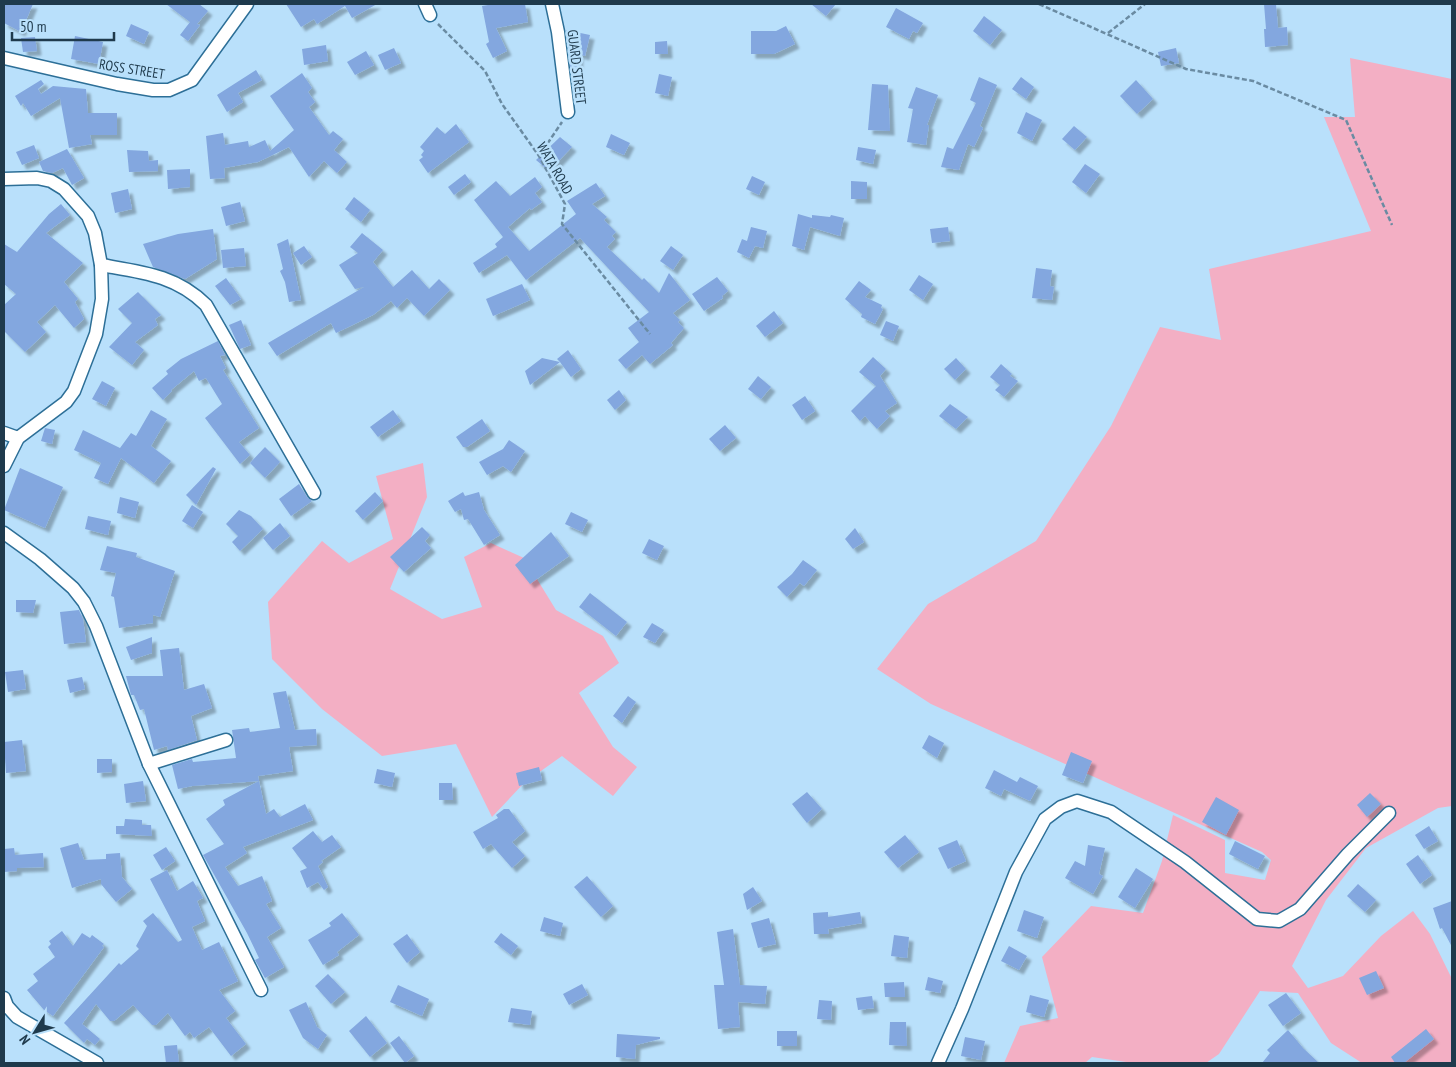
<svg xmlns="http://www.w3.org/2000/svg" width="1456" height="1067" font-family="'PT Sans Narrow',sans-serif">
  <style>
    .green { fill: #f3afc4 }
    .building { fill: #83a7df; filter: url(#shadow) }
    .lines { fill: none; stroke-linecap: round; stroke-linejoin: round }
    .minor-casing { stroke: #2d6f97; stroke-width: 15 }
    .path { stroke: #6a8ba2; stroke-width: 2.5; stroke-dasharray: 5 2.5; stroke-linecap: butt }
    .minor { stroke: #fff; stroke-width: 12 }
    .labels { text-anchor: middle; stroke-width: 5; stroke-linejoin: round; paint-order: stroke }
    .street-label { font-size: 14px; fill: #1f3a4c; stroke: #b9e0fb }
  </style>
  <defs>
    <filter id="shadow"><feDropShadow dx="4.5" dy="4.5" stdDeviation="1" flood-color="#0004"/></filter>
  </defs>
  <rect width="100%" height="100%" fill="#b9e0fb"/>
  <!-- green -->
  <g class="green">
    <polygon points="1350,58 1452,79 1452,806 1438,808 1366,848 1326,900 1292,966 1308,988 1343,976 1381,936 1413,911 1430,934 1452,979 1452,1063 1362,1063 1331,1043 1298,993 1260,991 1219,1054 1206,1063 1133,1063 1092,1057 1085,1063 1004,1063 1020,1026 1058,1018 1042,957 1091,906 1143,913 1162,861 1173,815 1225,840 1225,873 1265,880 1271,860 1262,852 931,704 877,669 928,604 1036,541 1111,426 1160,327 1221,340 1209,269 1371,231 1324,117 1355,117"/>
    <polygon points="423,463 427,497 390,589 442,619 482,607 464,557 491,543 524,558 556,610 603,636 619,663 579,693 613,747 637,767 613,796 562,756 524,783 492,817 456,744 382,756 322,709 272,659 268,602 322,541 349,563 393,539 376,476"/>
  </g>
  <!-- building -->
  <g class="building">
    <polygon points="4,4 33,4 21,32 4,23"/>
    <polygon points="166,4 199,4 208,11 197,24 200,25 188,41 180,35 190,22"/>
    <polygon points="286,4 377,4 352,18 345,6 317,24 314,19 301,27"/>
    <polygon points="494,4 525,4 528,22 496,28 507,51 493,58 486,44 489,42 482,6"/>
    <polygon points="811,4 836,4 826,16"/>
    <polygon points="1264,4 1276,4 1278,28 1287,27 1288,45 1265,47 1264,29 1266,29"/>
    <polygon points="896,8 923,23 917,33 913,31 909,39 886,27"/>
    <polygon points="984,16 1002,30 990,45 973,31"/>
    <polygon points="131,24 149,32 144,44 126,36"/>
    <polygon points="786,26 795,44 774,54 751,54 751,31 776,31"/>
    <polygon points="566,30 590,35 585,56 579,54 577,80 572,80"/>
    <polygon points="75,36 103,42 99,64 71,59"/>
    <polygon points="35,37 37,51 23,52 21,38"/>
    <polygon points="667,41 668,54 655,54 655,42"/>
    <polygon points="326,45 328,61 304,65 302,49"/>
    <polygon points="394,48 401,63 385,70 378,55"/>
    <polygon points="1176,48 1179,63 1161,66 1158,52"/>
    <polygon points="366,51 374,65 355,75 347,62"/>
    <polygon points="256,70 262,80 238,93 243,102 227,112 217,95"/>
    <polygon points="302,73 312,88 308,92 315,102 309,107 329,135 333,131 343,139 334,150 347,162 337,173 324,161 309,177 289,147 258,162 224,168 225,178 210,179 206,136 223,133 225,145 248,141 249,147 265,140 270,151 294,130 270,96"/>
    <polygon points="659,74 672,77 668,96 655,93"/>
    <polygon points="979,77 997,85 980,126 983,128 974,147 968,144 959,170 941,167 947,147 953,149 976,103 970,100"/>
    <polygon points="1021,77 1034,87 1026,99 1012,89"/>
    <polygon points="41,80 44,84 38,89 41,94 53,86 86,89 88,113 117,113 117,135 90,135 92,144 69,148 60,98 31,116 23,103 21,106 15,96"/>
    <polygon points="1136,80 1153,99 1137,114 1120,96"/>
    <polygon points="872,84 888,85 890,131 868,130"/>
    <polygon points="916,87 938,95 927,125 929,125 926,145 907,142 913,109 908,108"/>
    <polygon points="1026,112 1042,120 1032,141 1017,133"/>
    <polygon points="456,124 469,142 428,173 419,160 423,157 421,155 424,151 420,147 437,127 445,134"/>
    <polygon points="1074,126 1087,137 1075,150 1062,139"/>
    <polygon points="611,134 630,143 624,155 606,147"/>
    <polygon points="560,137 572,147 549,171 536,160"/>
    <polygon points="34,145 39,158 22,165 16,152"/>
    <polygon points="858,147 876,150 873,164 856,160"/>
    <polygon points="67,149 84,178 72,185 63,168 52,173 43,171 39,162"/>
    <polygon points="127,150 148,151 149,161 158,160 158,171 129,172"/>
    <polygon points="1085,164 1100,174 1086,193 1072,182"/>
    <polygon points="190,169 190,187 168,189 167,170"/>
    <polygon points="465,174 471,182 454,195 448,187"/>
    <polygon points="752,176 765,182 759,195 746,189"/>
    <polygon points="535,177 542,187 535,193 542,202 531,210 530,208 508,227 529,251 576,214 567,201 596,183 605,196 592,204 607,217 604,220 616,232 612,236 615,239 607,247 642,280 644,278 659,293 669,273 690,300 673,313 680,320 678,322 684,328 671,343 673,345 650,364 642,355 626,369 618,360 639,342 628,328 649,312 580,238 526,280 507,255 479,273 473,263 497,247 495,244 503,237 474,200 496,181 510,196"/>
    <polygon points="851,181 867,182 867,199 851,199"/>
    <polygon points="128,189 132,209 115,213 111,193"/>
    <polygon points="354,197 370,210 361,222 345,209"/>
    <polygon points="240,202 245,221 226,226 221,207"/>
    <polygon points="61,204 70,215 46,233 83,263 64,282 78,299 75,302 84,319 74,328 55,305 37,322 46,332 25,352 4,331 4,305 16,294 4,284 4,244 17,252 49,214"/>
    <polygon points="798,214 812,218 812,215 830,217 831,215 844,218 840,236 810,227 804,250 792,246"/>
    <polygon points="751,227 767,231 763,248 755,246 749,258 737,252 742,239 747,241"/>
    <polygon points="948,227 950,241 932,243 930,229"/>
    <polygon points="213,229 217,259 185,279 153,267 143,244 178,234"/>
    <polygon points="362,233 383,250 373,262 393,287 412,270 429,289 439,279 450,290 424,316 407,298 397,308 391,301 373,315 336,333 331,323 277,356 268,343 364,287 355,289 339,265 358,253 350,247"/>
    <polygon points="288,239 301,300 289,302 285,282 280,271 283,269 277,244"/>
    <polygon points="304,246 312,257 301,265 293,253"/>
    <polygon points="671,246 683,255 673,270 660,261"/>
    <polygon points="244,248 246,266 223,268 221,250"/>
    <polygon points="1036,268 1052,270 1050,286 1054,287 1052,300 1032,298"/>
    <polygon points="919,275 933,284 923,300 909,290"/>
    <polygon points="717,277 728,291 722,296 723,298 704,311 692,294"/>
    <polygon points="226,278 241,299 230,305 215,286"/>
    <polygon points="859,281 871,290 865,297 882,305 881,308 883,309 875,324 861,317 862,314 845,299"/>
    <polygon points="522,284 530,300 493,316 486,299"/>
    <polygon points="138,292 161,315 155,319 158,325 135,342 144,350 132,365 109,347 132,323 118,309"/>
    <polygon points="774,311 783,323 765,337 756,326"/>
    <polygon points="241,320 251,345 240,349 229,325"/>
    <polygon points="886,321 899,326 893,341 880,335"/>
    <polygon points="218,341 225,355 220,356 226,368 223,370 259,428 239,442 250,455 240,464 205,418 222,404 206,378 199,381 194,371 171,390 172,391 163,400 152,388 168,374 166,371 181,359"/>
    <polygon points="568,350 581,369 571,377 560,362 530,385 525,371 542,358 560,362 557,359"/>
    <polygon points="873,357 886,369 880,376 897,403 885,411 890,416 877,429 865,416 860,421 851,411 876,386 859,372"/>
    <polygon points="956,358 966,369 955,380 944,369"/>
    <polygon points="1001,364 1012,374 1010,376 1018,381 1004,397 995,390 1000,385 990,377"/>
    <polygon points="758,376 771,387 761,399 748,389"/>
    <polygon points="102,381 115,388 106,406 92,399"/>
    <polygon points="619,390 626,400 615,410 607,400"/>
    <polygon points="805,396 815,411 802,420 792,405"/>
    <polygon points="950,404 968,417 956,429 939,416"/>
    <polygon points="151,410 167,419 151,446 171,461 154,483 121,458 108,484 94,478 101,463 74,450 83,430 120,448 131,433 136,436"/>
    <polygon points="393,410 401,421 378,437 370,427"/>
    <polygon points="482,419 490,431 467,447 463,447 456,437"/>
    <polygon points="725,425 736,438 720,451 709,439"/>
    <polygon points="45,428 55,430 52,444 41,441"/>
    <polygon points="509,440 525,451 511,472 503,466 487,475 479,462 503,449"/>
    <polygon points="265,447 280,462 265,478 250,463"/>
    <polygon points="213,467 216,469 196,505 186,495"/>
    <polygon points="20,468 63,487 45,528 4,510"/>
    <polygon points="299,484 307,497 312,501 291,516 279,499"/>
    <polygon points="375,492 383,501 363,520 355,511"/>
    <polygon points="463,492 465,496 479,492 484,510 500,535 484,545 468,519 464,520 461,509 455,512 448,501"/>
    <polygon points="120,497 139,502 135,518 117,513"/>
    <polygon points="192,505 203,512 193,528 182,521"/>
    <polygon points="239,510 251,516 263,529 240,551 232,542 238,536 226,524"/>
    <polygon points="571,512 588,520 582,532 565,524"/>
    <polygon points="88,516 111,521 108,535 85,529"/>
    <polygon points="280,523 290,536 273,550 263,538"/>
    <polygon points="422,527 430,535 425,541 431,548 404,572 390,557"/>
    <polygon points="855,528 864,542 853,549 845,539"/>
    <polygon points="551,532 569,556 530,584 515,565"/>
    <polygon points="649,539 664,546 657,560 642,553"/>
    <polygon points="107,546 137,553 136,557 175,571 160,617 153,615 153,623 119,628 114,597 111,596 116,573 100,570"/>
    <polygon points="803,560 817,570 804,586 800,583 787,597 777,587 792,574"/>
    <polygon points="590,593 627,622 616,636 579,607"/>
    <polygon points="16,600 36,600 33,613 16,612"/>
    <polygon points="79,610 83,619 86,642 64,644 60,612"/>
    <polygon points="652,623 664,630 655,643 643,637"/>
    <polygon points="152,637 152,653 131,660 126,647"/>
    <polygon points="179,648 184,690 204,684 212,708 191,716 197,740 168,750 167,746 154,750 144,709 140,710 134,695 131,695 126,676 163,676 160,650"/>
    <polygon points="23,670 26,689 8,692 5,672"/>
    <polygon points="82,677 85,689 70,693 67,680"/>
    <polygon points="286,691 295,730 316,729 317,745 289,747 293,771 258,776 259,781 192,786 178,789 172,765 192,759 193,762 236,758 232,730 249,728 250,732 280,728 273,693"/>
    <polygon points="628,696 636,702 622,723 613,716"/>
    <polygon points="929,735 944,743 937,758 922,748"/>
    <polygon points="22,740 26,771 6,773 4,742"/>
    <polygon points="1071,752 1092,761 1083,783 1062,775"/>
    <polygon points="97,759 112,759 112,772 97,773"/>
    <polygon points="539,767 542,780 519,786 516,773"/>
    <polygon points="377,769 395,773 392,787 374,783"/>
    <polygon points="994,770 1017,782 1020,777 1038,786 1030,801 1004,789 1001,796 985,788"/>
    <polygon points="143,781 146,801 126,803 124,784"/>
    <polygon points="259,781 266,814 274,809 280,817 305,804 313,820 243,847 247,853 225,867 238,886 262,876 272,901 266,904 281,928 267,937 284,967 265,978 255,960 259,958 247,933 203,855 224,844 206,819 225,805 223,800"/>
    <polygon points="439,783 452,783 453,800 439,800"/>
    <polygon points="807,792 822,809 807,823 792,804"/>
    <polygon points="1370,793 1381,804 1367,817 1357,805"/>
    <polygon points="1216,797 1239,810 1226,835 1202,822"/>
    <polygon points="504,809 509,809 525,831 512,842 525,856 512,868 491,844 483,849 473,832 498,818 496,815"/>
    <polygon points="125,819 142,820 142,825 151,825 152,836 116,834 116,826 124,826"/>
    <polygon points="1429,826 1438,841 1424,849 1415,835"/>
    <polygon points="313,831 322,842 332,835 341,847 321,861 323,862 318,866 328,887 324,890 318,882 307,888 300,871 307,868 292,848"/>
    <polygon points="905,835 919,852 898,868 884,852"/>
    <polygon points="957,840 966,861 948,869 938,848"/>
    <polygon points="1235,841 1265,856 1258,869 1229,854"/>
    <polygon points="78,843 84,860 106,859 106,854 120,853 122,877 132,889 116,902 101,884 101,879 72,888 60,848"/>
    <polygon points="1088,845 1105,848 1099,874 1103,876 1093,894 1065,878 1075,861 1085,866"/>
    <polygon points="166,847 175,861 162,870 153,855"/>
    <polygon points="14,848 15,855 43,853 44,867 17,868 17,871 4,872 4,849"/>
    <polygon points="1418,855 1432,875 1420,884 1406,864"/>
    <polygon points="1136,868 1153,879 1135,908 1118,897"/>
    <polygon points="167,870 177,891 193,881 203,898 197,901 205,921 192,927 202,950 219,942 238,981 219,990 235,1011 226,1018 246,1044 231,1056 209,1027 194,1038 190,1032 185,1036 168,1013 156,1025 152,1025 133,1005 114,1021 110,1021 96,1004 82,1024 100,1039 95,1045 87,1039 84,1043 64,1023 119,963 121,965 139,949 136,946 147,926 143,921 153,913 178,942 182,940 150,879"/>
    <polygon points="587,876 613,906 601,917 574,887"/>
    <polygon points="1358,884 1376,900 1365,912 1347,896"/>
    <polygon points="753,887 762,901 747,910 743,894"/>
    <polygon points="1452,901 1452,947 1442,928 1440,929 1433,908"/>
    <polygon points="1024,910 1044,917 1037,938 1017,931"/>
    <polygon points="828,912 828,917 860,912 862,923 828,929 829,934 814,934 813,913"/>
    <polygon points="342,913 359,935 337,952 339,955 323,965 308,940 331,926 329,923"/>
    <polygon points="544,917 563,923 560,936 540,931"/>
    <polygon points="769,918 776,944 758,948 751,923"/>
    <polygon points="733,929 740,985 767,986 765,1004 738,1002 740,1027 718,1029 714,985 724,985 717,932"/>
    <polygon points="62,931 73,946 82,933 90,938 92,935 104,944 102,946 104,947 53,1016 44,1010 27,990 38,981 33,974 55,957 48,947 51,944 49,941"/>
    <polygon points="501,933 518,946 511,955 494,942"/>
    <polygon points="407,934 420,952 407,963 393,944"/>
    <polygon points="894,935 909,937 907,958 891,956"/>
    <polygon points="1009,946 1027,956 1019,970 1001,961"/>
    <polygon points="1376,971 1384,988 1367,995 1359,978"/>
    <polygon points="328,974 345,992 331,1004 315,986"/>
    <polygon points="928,977 943,981 940,993 925,990"/>
    <polygon points="904,982 905,997 885,997 884,983"/>
    <polygon points="582,984 588,995 569,1005 563,994"/>
    <polygon points="398,985 429,999 422,1016 390,1002"/>
    <polygon points="1286,993 1301,1013 1283,1026 1268,1005"/>
    <polygon points="1030,995 1049,1000 1044,1017 1026,1012"/>
    <polygon points="872,996 874,1008 858,1010 856,998"/>
    <polygon points="819,1000 832,1001 831,1020 817,1019"/>
    <polygon points="306,1002 317,1027 327,1035 318,1049 303,1038 289,1010"/>
    <polygon points="511,1008 532,1011 530,1025 508,1022"/>
    <polygon points="366,1016 387,1043 370,1057 349,1031"/>
    <polygon points="890,1022 906,1022 907,1046 889,1045"/>
    <polygon points="1426,1029 1434,1039 1404,1063 1395,1063 1391,1057"/>
    <polygon points="1288,1030 1303,1048 1319,1063 1262,1063 1270,1053 1267,1050"/>
    <rect x="777" y="1031" width="20" height="15"/>
    <polygon points="617,1034 660,1037 660,1039 636,1045 635,1059 616,1057"/>
    <polygon points="399,1036 414,1056 405,1063 390,1043"/>
    <polygon points="965,1037 985,1041 981,1060 961,1056"/>
    <polygon points="177,1045 179,1063 166,1063 164,1046"/>
  </g>
  <g class="lines">
    <defs>
      <g id="minor">
        <polyline points="425,4 430,15"/>
        <polyline points="552,4 558,32 568,112"/>
        <polyline points="4,58 117,84 153,90 169,90 192,80 247,4"/>
        <polyline points="4,179 37,178 51,181 64,189 88,216 95,233 101,265 102,299 96,334 74,391 66,402 18,438 4,466"/>
        <path d="M 101,265 C 141,272 176,275 206,305 L 314,493"/>
        <polyline points="4,433 18,438"/>
        <polyline points="4,533 40,559 73,588 84,602 96,626 149,764 261,990"/>
        <polyline points="149,764 226,740"/>
        <polyline points="4,998 7,1006 17,1017 97,1063"/>
        <polyline points="938,1063 962,1009 1016,872 1045,819 1061,807 1077,801 1111,812 1185,862 1257,919 1279,921 1300,909 1348,854 1389,813"/>
      </g>
    </defs>
    <!-- minor casing -->
    <use href="#minor" class="minor-casing"/>
    <!-- path -->
    <g class="path">
      <polyline points="1039,4 1186,69 1253,81 1346,120 1392,225"/>
      <polyline points="438,24 485,71 502,104 539,156 565,204 562,224 650,334"/>
      <polyline points="1108,33 1145,4"/>
      <polyline points="539,156 562,122"/>
    </g>
    <!-- minor -->
    <use href="#minor" class="minor"/>
  </g>
  <g class="labels">
    <!-- street labels -->
    <g class="street-label">
      <text transform="translate(577 67) rotate(83)" y="5">GUARD STREET</text>
      <text transform="translate(132 69) rotate(9)" y="5">ROSS STREET</text>
      <text transform="translate(555 168) rotate(60)" y="5">WATA ROAD</text>
    </g>
  </g>
  <!-- border -->
  <rect width="1456" height="1067" fill="none" stroke="#1f3a4c" stroke-width="10"/>
  <!-- north arrow -->
  <g transform="translate(35 1032) rotate(233)" stroke="#b9e0fb" stroke-width="4" paint-order="stroke">
  <path d="M0-4L9 19L0 12L-9 19Z" fill="#1f3a4c"/>
  <text y="-8" font-size="14" font-weight="bold" text-anchor="middle" fill="#1f3a4c">N</text>
  </g>
  <!-- scale -->
  <path d="M12 32v8h102v-8" fill="none" stroke="#1f3a4c" stroke-width="2.5"/>
  <text x="20" y="32" font-size="15" fill="#1f3a4c" stroke="#b9e0fb" stroke-width="4" paint-order="stroke">50 m</text>
</svg>
